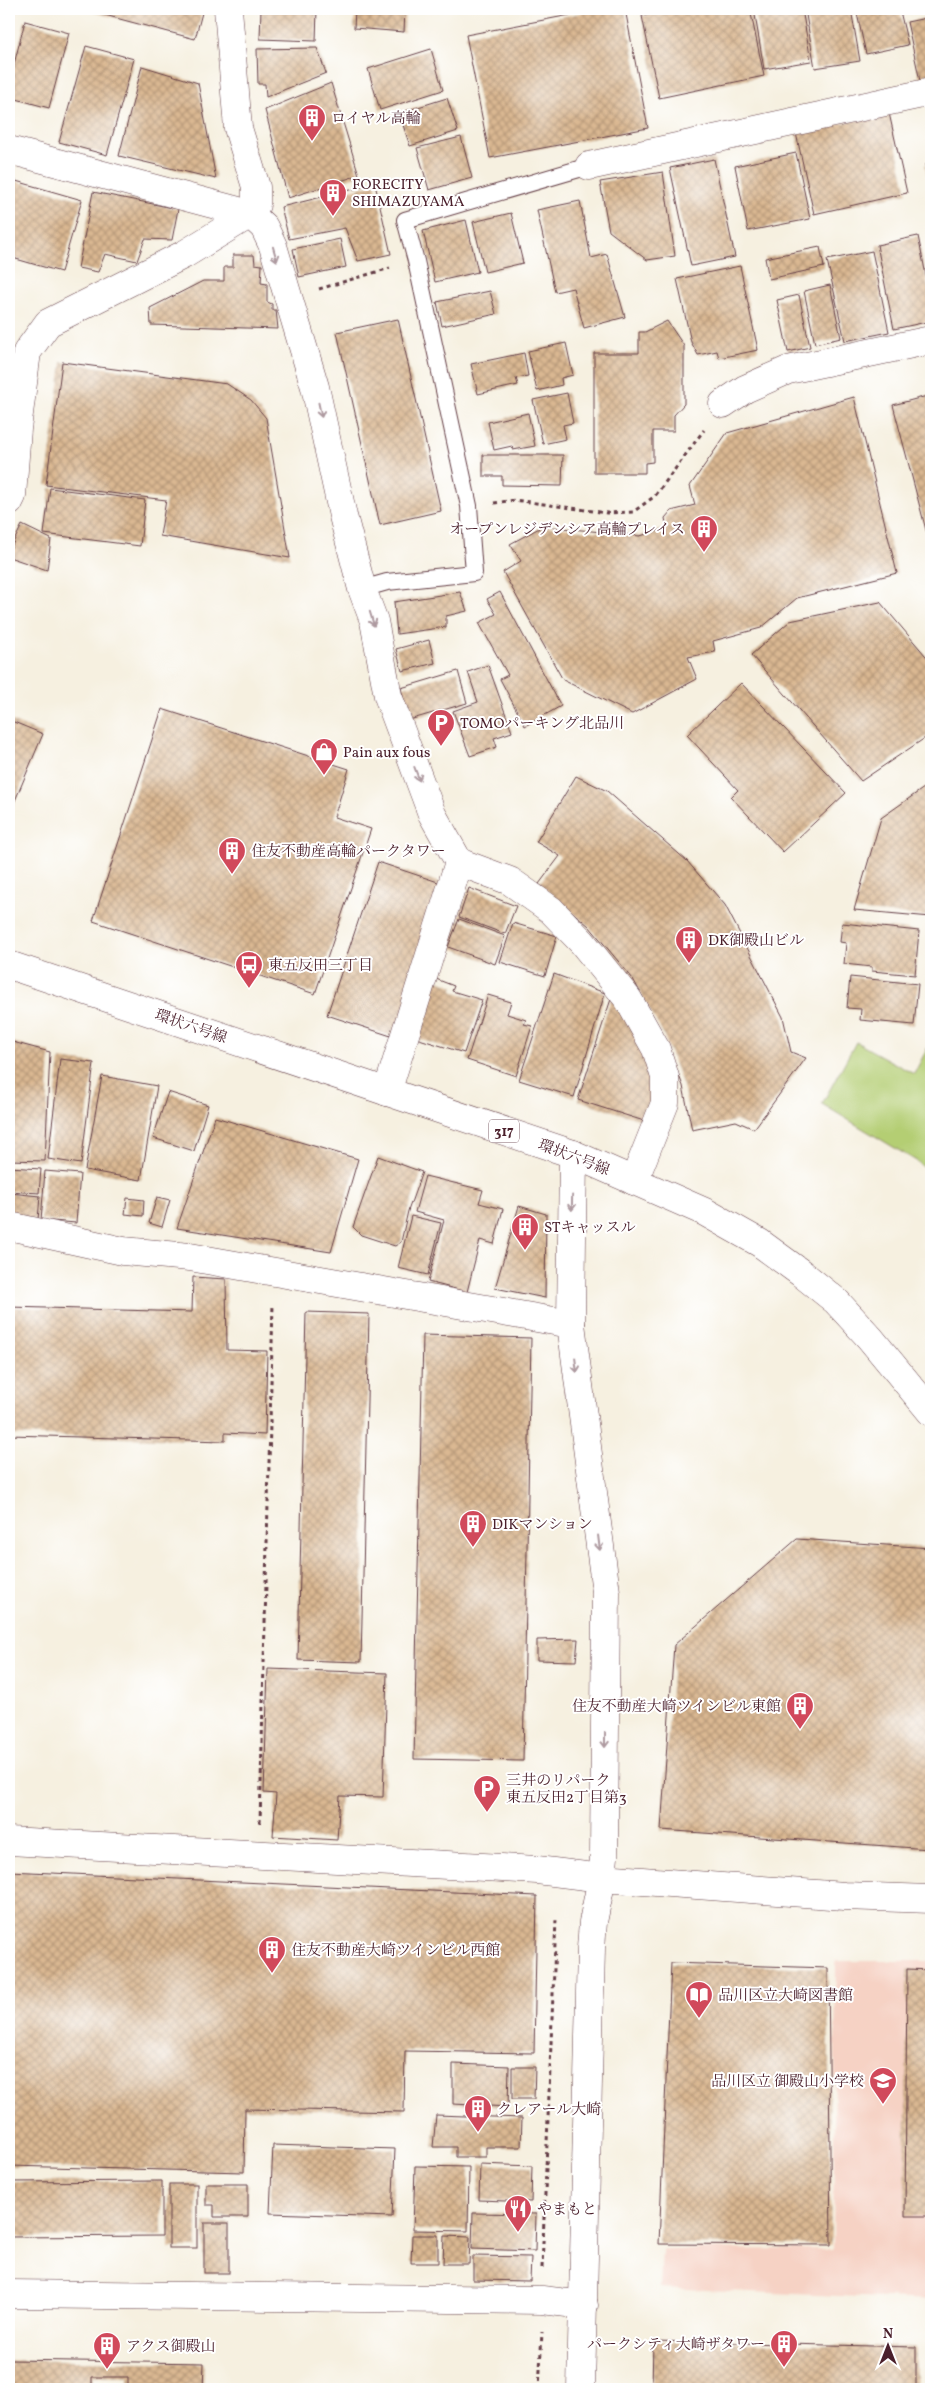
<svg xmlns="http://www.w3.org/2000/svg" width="940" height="2398" font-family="Vollkorn,'Noto Serif JP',serif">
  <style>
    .built { fill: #f6d2c4 }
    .green { fill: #b4ce73; stroke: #7f764f }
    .building { fill: url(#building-cross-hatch) }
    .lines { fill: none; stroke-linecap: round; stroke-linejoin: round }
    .service-casing { stroke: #643e46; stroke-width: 18 }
    .minor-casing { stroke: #643e46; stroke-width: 29 }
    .tertiary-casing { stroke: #643e46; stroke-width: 29 }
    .primary-casing { stroke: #643e46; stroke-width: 29 }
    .path { stroke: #643e46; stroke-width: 3; stroke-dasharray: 4 4; stroke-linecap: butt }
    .service { stroke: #fff; stroke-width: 16 }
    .minor { stroke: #fff; stroke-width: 28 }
    .tertiary { stroke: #fff; stroke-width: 28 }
    .primary { stroke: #fff; stroke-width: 28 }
    .oneway { stroke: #ae9aa0 }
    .labels { text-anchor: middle; stroke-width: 4; stroke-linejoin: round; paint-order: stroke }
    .shield { fill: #fff; stroke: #80626b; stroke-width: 1 }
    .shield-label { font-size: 14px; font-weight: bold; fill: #4a1f2b }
    .poi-label { font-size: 15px; fill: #4a1f2b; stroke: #fff; text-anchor: start }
    .street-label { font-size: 15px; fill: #4a1f2b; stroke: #fff }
  </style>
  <defs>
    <pattern id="building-cross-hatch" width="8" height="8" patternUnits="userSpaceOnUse" patternTransform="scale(1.25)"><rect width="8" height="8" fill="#dab892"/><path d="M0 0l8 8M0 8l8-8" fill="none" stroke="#b39577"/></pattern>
  </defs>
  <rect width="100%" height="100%" fill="#fff"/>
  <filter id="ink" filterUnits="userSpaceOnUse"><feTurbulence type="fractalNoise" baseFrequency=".02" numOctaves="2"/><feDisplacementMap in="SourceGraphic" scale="10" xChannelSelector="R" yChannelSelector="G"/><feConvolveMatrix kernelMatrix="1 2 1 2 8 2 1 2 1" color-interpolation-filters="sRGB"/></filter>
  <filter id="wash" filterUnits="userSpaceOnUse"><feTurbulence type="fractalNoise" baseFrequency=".0096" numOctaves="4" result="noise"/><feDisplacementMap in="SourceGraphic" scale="20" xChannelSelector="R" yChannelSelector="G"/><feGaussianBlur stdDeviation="1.12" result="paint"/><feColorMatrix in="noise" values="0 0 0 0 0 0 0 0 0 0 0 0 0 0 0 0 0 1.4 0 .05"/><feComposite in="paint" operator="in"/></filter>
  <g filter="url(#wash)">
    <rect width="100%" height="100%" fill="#f6f0e0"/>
    <!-- built -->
    <polygon class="built" points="836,1961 931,1961 931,2300 660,2288 662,2250 833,2249"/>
    <!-- green -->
    <polygon class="green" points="931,1041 931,1176 918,1162 822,1104 856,1042 914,1074"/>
    <g id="blocks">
      <!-- building -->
      <g class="building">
        <polygon points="82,9 203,9 195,39"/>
        <polygon points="261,9 317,9 316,41 260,39"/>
        <polygon points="355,9 405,9 404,32 354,28"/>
        <polygon points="601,9 625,9 648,128 490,158 466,35"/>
        <polygon points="679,9 750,9 764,76 659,98 642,16"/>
        <polygon points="754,9 802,9 811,61 764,69"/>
        <polygon points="805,9 851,9 860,61 815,68"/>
        <polygon points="856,9 908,9 900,11 908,45 866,54"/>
        <polygon points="9,17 14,18 9,36"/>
        <polygon points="931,17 931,79 920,81 907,22"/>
        <polygon points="25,21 69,33 49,108 9,97 9,84"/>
        <polygon points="86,46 134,59 107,155 59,142"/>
        <polygon points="317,48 326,73 266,97 265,84 258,84 257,49"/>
        <polygon points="431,49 443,90 380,110 368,69"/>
        <polygon points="142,66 198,83 216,179 119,156"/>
        <polygon points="331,83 359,175 288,198 265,110"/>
        <polygon points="447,98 458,131 410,146 399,113"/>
        <polygon points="889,113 907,193 814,214 796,133"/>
        <polygon points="931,129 931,149 930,149 927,130"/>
        <polygon points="461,137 472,178 429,190 417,148"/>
        <polygon points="796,153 810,219 748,231 735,166"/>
        <polygon points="714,159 735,257 691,266 670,168"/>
        <polygon points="931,164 931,191 930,191 925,165"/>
        <polygon points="663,172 675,256 647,260 609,231 600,182"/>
        <polygon points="9,179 82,200 61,272 9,257"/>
        <polygon points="375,184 391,254 358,261 345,228 289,239 281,207"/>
        <polygon points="93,192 178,209 172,240 145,239 137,261 105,254 98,272 78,268"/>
        <polygon points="580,201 591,258 607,254 625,317 584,328 573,288 555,292 537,210"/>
        <polygon points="511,213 523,263 485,272 473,222"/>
        <polygon points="466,220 478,272 435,282 423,231"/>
        <polygon points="918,236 931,300 931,321 894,329 877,245"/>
        <polygon points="340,239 346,267 299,277 293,249"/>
        <polygon points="820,247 824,267 769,279 765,258"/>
        <polygon points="872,251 889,332 845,341 827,260"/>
        <polygon points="233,255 254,255 255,264 262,265 261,283 267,284 267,302 272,304 272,310 276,310 278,329 151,325 150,308 203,281 224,281 224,267 233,267"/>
        <polygon points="740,266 758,350 719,358 717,351 698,355 691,342 677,279"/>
        <polygon points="830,285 841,338 815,344 804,291"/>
        <polygon points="490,291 496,314 442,326 437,302"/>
        <polygon points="799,295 810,347 788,352 777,300"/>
        <polygon points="398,319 441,511 380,525 337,332"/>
        <polygon points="667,321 684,346 684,404 674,415 674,431 653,431 653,462 645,463 645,473 594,473 594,353 639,353 639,332 645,332"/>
        <polygon points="566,343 573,375 561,378 562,385 537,391 528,351"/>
        <polygon points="524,353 528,376 516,378 518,385 478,394 471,364"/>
        <polygon points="62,362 227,384 251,400 266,418 290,558 160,536 166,500 46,485"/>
        <polygon points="567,393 573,423 563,425 566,439 543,444 533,400"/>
        <polygon points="931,395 931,549 893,405"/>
        <polygon points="854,397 897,573 797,598 761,628 713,641 715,652 688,657 697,679 632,714 563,680 503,572 521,561 510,544 543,526 640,536 667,528 665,518 671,511 695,505 690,486 727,433"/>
        <polygon points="528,413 535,446 513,450 512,446 494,450 488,422"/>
        <polygon points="483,455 563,455 562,486 502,485 502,476 483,476"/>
        <polygon points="50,488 145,500 140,546 44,534"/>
        <polygon points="22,525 51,539 47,570 9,557 9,551"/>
        <polygon points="460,592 467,611 446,616 446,627 397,634 394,602"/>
        <polygon points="500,592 561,706 525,726 500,679 508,675 479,623 496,614 487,599"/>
        <polygon points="880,602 931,662 931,734 861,781 751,655 790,621"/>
        <polygon points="429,640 435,663 402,671 396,649"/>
        <polygon points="488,665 512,732 494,738 497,747 470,756 453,711 478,702 468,672"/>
        <polygon points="458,671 467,703 409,720 401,688"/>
        <polygon points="741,683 846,793 783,852 731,797 738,790 687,735"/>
        <polygon points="162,709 349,769 334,817 371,829 315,994 93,921"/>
        <polygon points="9,720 43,734 9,815"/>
        <polygon points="576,776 607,791 687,861 725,905 783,1017 791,1052 806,1058 754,1129 736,1121 692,1130 683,1086 664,1036 633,979 589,926 539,884 560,856 536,842"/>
        <polygon points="931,783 931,917 854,910 881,818"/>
        <polygon points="378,862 447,885 397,1038 327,1015"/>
        <polygon points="469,888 516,906 505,934 459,917"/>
        <polygon points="459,919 505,936 495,964 448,947"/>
        <polygon points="513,923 557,936 545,976 500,962"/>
        <polygon points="842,923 919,931 915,975 872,971 872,967 844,964 846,943 840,942"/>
        <polygon points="554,974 605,993 574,1097 519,1080"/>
        <polygon points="850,977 918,984 914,1025 860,1020 861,1009 847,1008"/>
        <polygon points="436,979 454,986 452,991 482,1000 464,1053 416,1038"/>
        <polygon points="488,995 511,1002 507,1014 526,1020 524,1024 532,1026 516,1076 467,1060"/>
        <polygon points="611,999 623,1005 655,1082 651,1103 644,1121 578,1100"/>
        <polygon points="9,1041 50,1052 45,1161 9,1160"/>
        <polygon points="60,1059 94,1063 81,1164 48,1159"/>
        <polygon points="102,1076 157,1086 141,1180 85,1170"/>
        <polygon points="168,1092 208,1105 194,1151 153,1138"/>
        <polygon points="215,1117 358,1159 331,1252 177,1228"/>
        <polygon points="378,1156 422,1172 408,1211 401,1242 395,1246 361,1235 353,1227"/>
        <polygon points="9,1167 41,1169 39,1193 9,1191"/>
        <polygon points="45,1171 80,1174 76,1223 41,1220"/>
        <polygon points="425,1176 483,1190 479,1203 503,1209 494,1244 480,1240 467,1292 428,1282 444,1220 415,1212"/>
        <polygon points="9,1193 40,1196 38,1220 9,1217"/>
        <polygon points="157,1197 170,1200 162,1227 149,1223"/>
        <polygon points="127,1198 144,1200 143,1216 125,1214"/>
        <polygon points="519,1206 546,1214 545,1298 495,1288"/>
        <polygon points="411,1216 441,1223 428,1275 398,1268"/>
        <polygon points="193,1277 226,1279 227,1350 267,1351 265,1435 225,1433 225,1441 9,1435 9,1307 192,1312"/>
        <polygon points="306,1312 369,1314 361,1662 298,1660"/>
        <polygon points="423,1335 531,1338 523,1761 414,1759"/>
        <polygon points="797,1539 931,1548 931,1814 929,1849 661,1830 674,1645"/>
        <polygon points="578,1639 576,1661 537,1660 537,1640"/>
        <polygon points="268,1669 387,1673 383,1797 340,1796 337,1840 273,1836 276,1794 264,1793"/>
        <polygon points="9,1871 537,1896 534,2053 405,2051 404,2112 245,2109 244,2172 9,2166"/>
        <polygon points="671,1963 828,1968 831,2245 659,2244"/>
        <polygon points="907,1969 931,1970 931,2216 905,2216"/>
        <polygon points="453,2064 509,2066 508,2107 453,2104"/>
        <polygon points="512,2067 535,2067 534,2099 512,2099"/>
        <polygon points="436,2115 522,2118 521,2147 486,2147 486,2157 456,2157 456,2147 433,2147"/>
        <polygon points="273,2145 395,2149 392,2217 270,2213"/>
        <polygon points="480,2164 532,2166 531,2202 479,2200"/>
        <polygon points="415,2166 469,2167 468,2231 413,2230"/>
        <polygon points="162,2181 162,2236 9,2237 9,2182"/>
        <rect x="169" y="2184" width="28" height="64"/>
        <polygon points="206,2184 248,2184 248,2217 214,2217 214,2205 206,2205"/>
        <polygon points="473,2213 536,2214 535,2251 472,2249"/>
        <rect x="204" y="2223" width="25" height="50"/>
        <polygon points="412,2235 438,2235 438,2263 411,2263"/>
        <polygon points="444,2236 470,2237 469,2264 443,2264"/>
        <polygon points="473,2256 531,2257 530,2281 473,2280"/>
        <polygon points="653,2341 916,2347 916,2389 652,2389"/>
        <polygon points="10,2360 204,2363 203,2389 128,2389 128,2377 92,2377 92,2389 9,2389"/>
      </g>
    </g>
  </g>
  <g filter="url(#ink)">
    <use href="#blocks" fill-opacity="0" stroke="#643e46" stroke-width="1"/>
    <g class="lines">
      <defs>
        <polyline id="service" points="362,589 387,582 474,573 469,506 416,261 405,220 589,166"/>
        <g id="minor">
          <polyline points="9,150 250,214 264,227 273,246 315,387 343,516 362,589 374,621 388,696 432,814 459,862 510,881 551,910 582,942 628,999 656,1049 665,1077 665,1103 634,1181"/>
          <polyline points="589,166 931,92"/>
          <polyline points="723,404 745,389 788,370 931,340"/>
          <polyline points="9,502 12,496 17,429 27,352 48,323 185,254 250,214"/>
          <polyline points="387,1092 459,862"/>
          <polyline points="9,1226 123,1251 190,1257 571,1324"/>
          <polyline points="9,1841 537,1870 602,1878 604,1857 606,1592 571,1324 573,1154"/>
          <polyline points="9,2294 542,2300 584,2305"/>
        </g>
        <g id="tertiary">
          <polyline points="228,9 238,128 256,187 256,205 250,214"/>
          <polyline points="581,2389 591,1948 593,1922 602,1878 844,1896 931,1899"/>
        </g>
        <polyline id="primary" points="9,965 573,1154 705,1212 760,1243 801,1273 836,1301 870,1338 931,1412"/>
      </defs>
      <!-- service casing -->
      <use href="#service" class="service-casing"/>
      <!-- minor casing -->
      <use href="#minor" class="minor-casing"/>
      <!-- tertiary casing -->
      <use href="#tertiary" class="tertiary-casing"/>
      <!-- primary casing -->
      <use href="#primary" class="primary-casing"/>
      <!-- path -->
      <g class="path">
        <polyline points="319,289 390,268"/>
        <polyline points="494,503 515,500 607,513 633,512 655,496 704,430"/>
        <polyline points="260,1823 273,1304"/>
        <polyline points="542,2268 556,1919"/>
        <polyline points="539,2389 542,2332"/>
      </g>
      <!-- service -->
      <use href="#service" class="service"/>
      <!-- minor -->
      <use href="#minor" class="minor"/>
      <!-- tertiary -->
      <use href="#tertiary" class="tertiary"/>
      <!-- primary -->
      <use href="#primary" class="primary"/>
    </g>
    <!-- one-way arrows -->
    <defs><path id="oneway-shaft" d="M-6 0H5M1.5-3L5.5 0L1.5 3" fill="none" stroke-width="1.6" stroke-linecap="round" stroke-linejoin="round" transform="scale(1.25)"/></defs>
    <g class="oneway">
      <use href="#oneway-shaft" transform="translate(275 254) rotate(74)"/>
      <use href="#oneway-shaft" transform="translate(320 410) rotate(78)"/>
      <use href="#oneway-shaft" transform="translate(372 619) rotate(73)"/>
      <use href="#oneway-shaft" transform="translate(417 774) rotate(69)"/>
      <use href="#oneway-shaft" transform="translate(572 1203) rotate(91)"/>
      <use href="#oneway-shaft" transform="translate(576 1365) rotate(83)"/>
      <use href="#oneway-shaft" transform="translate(599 1543) rotate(83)"/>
      <use href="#oneway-shaft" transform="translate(605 1740) rotate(90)"/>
    </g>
  </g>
  <!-- icons -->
  <defs>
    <symbol id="building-pin" viewBox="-11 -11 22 30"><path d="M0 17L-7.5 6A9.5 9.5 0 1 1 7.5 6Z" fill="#d1495b" stroke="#fff"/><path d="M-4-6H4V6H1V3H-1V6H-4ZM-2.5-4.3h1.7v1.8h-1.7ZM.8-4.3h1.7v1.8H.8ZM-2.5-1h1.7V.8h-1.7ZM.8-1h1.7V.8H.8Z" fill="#fff"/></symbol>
    <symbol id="parking-pin" viewBox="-11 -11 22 30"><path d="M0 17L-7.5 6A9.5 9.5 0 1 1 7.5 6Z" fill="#d1495b" stroke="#fff"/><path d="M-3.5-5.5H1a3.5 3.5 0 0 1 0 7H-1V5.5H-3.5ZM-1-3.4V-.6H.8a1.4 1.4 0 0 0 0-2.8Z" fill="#fff"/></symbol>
    <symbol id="shop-pin" viewBox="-11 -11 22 30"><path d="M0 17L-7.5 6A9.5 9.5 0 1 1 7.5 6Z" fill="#d1495b" stroke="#fff"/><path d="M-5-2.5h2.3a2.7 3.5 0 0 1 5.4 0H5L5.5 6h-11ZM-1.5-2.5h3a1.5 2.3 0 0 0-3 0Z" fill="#fff"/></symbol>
    <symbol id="bus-pin" viewBox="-11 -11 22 30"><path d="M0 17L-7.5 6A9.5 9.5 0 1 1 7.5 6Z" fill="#d1495b" stroke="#fff"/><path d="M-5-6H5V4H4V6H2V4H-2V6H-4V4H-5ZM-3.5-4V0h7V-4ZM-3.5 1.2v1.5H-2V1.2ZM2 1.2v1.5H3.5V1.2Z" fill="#fff"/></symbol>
    <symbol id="library-pin" viewBox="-11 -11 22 30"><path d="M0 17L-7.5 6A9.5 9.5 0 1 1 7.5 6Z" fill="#d1495b" stroke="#fff"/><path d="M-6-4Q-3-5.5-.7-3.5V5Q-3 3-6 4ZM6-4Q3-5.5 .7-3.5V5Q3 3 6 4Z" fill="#fff"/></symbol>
    <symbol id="school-pin" viewBox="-11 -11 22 30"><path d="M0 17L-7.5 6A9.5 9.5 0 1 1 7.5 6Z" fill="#d1495b" stroke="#fff"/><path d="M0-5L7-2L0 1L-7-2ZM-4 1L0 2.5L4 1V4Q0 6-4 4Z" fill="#fff"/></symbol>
    <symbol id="restaurant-pin" viewBox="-11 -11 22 30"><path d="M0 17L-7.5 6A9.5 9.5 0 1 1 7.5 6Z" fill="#d1495b" stroke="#fff"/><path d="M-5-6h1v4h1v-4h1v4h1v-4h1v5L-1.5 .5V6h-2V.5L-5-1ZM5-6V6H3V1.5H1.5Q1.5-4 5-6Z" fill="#fff"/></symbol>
  </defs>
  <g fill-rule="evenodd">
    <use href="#building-pin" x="296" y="102" width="32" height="43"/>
    <use href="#building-pin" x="317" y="177" width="32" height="43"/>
    <use href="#building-pin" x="688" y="513" width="32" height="43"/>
    <use href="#parking-pin" x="425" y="707" width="32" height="43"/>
    <use href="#shop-pin" x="308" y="736" width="32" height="43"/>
    <use href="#building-pin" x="216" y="835" width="32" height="43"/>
    <use href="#building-pin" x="673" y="924" width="32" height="43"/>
    <use href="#bus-pin" x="233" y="949" width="32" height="43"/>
    <use href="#building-pin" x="509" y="1211" width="32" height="43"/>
    <use href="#building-pin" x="457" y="1508" width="32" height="43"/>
    <use href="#building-pin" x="784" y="1690" width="32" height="43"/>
    <use href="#parking-pin" x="471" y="1773" width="32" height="43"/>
    <use href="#building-pin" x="256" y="1934" width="32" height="43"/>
    <use href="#library-pin" x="683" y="1979" width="32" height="43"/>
    <use href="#school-pin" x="867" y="2065" width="32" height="43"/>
    <use href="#building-pin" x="462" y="2093" width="32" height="43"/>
    <use href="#restaurant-pin" x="502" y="2193" width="32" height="43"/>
    <use href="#building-pin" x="768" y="2328" width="32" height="43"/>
    <use href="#building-pin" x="91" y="2330" width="32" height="43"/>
  </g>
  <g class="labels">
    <!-- shield labels -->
    <rect class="shield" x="489" y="1119.5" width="30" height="23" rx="4"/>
    <g class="shield-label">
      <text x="504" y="1136">317</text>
    </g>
    <!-- poi labels -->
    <g class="poi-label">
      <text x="331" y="123">ロイヤル高輪</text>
      <text x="352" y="189">FORECITY<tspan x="352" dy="17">SHIMAZUYAMA</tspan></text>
      <text x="685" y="534" text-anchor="end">オープンレジデンシア高輪プレイス</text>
      <text x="460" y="728">TOMOパーキング北品川</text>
      <text x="343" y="757">Pain aux fous</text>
      <text x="251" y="856">住友不動産高輪パークタワー</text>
      <text x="708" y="945">DK御殿山ビル</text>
      <text x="268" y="970">東五反田三丁目</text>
      <text x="544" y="1232">STキャッスル</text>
      <text x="492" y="1529">DIKマンション</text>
      <text x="781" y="1711" text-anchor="end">住友不動産大崎ツインビル東館</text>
      <text x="506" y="1785">三井のリパーク<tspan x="506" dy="17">東五反田2丁目第3</tspan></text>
      <text x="291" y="1955">住友不動産大崎ツインビル西館</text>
      <text x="718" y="2000">品川区立大崎図書館</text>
      <text x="864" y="2086" text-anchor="end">品川区立 御殿山小学校</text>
      <text x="497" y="2114">クレアール大崎</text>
      <text x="537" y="2214">やまもと</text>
      <text x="765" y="2349" text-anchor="end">パークシティ大崎ザタワー</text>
      <text x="126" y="2351">アクス御殿山</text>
    </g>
    <!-- street labels -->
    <g class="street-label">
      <text transform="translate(191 1026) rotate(19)" y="5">環状六号線</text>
      <text transform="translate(574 1157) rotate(21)" y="5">環状六号線</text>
    </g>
  </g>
  <!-- margin -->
  <rect width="940" height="2398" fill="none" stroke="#fff" stroke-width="30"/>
  <!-- north arrow -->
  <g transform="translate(888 2346)" stroke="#ffffff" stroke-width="4" paint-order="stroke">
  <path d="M0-4L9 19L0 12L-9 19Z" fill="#4a1f2b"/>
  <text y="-8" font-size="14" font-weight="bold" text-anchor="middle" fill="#4a1f2b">N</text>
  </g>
</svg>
